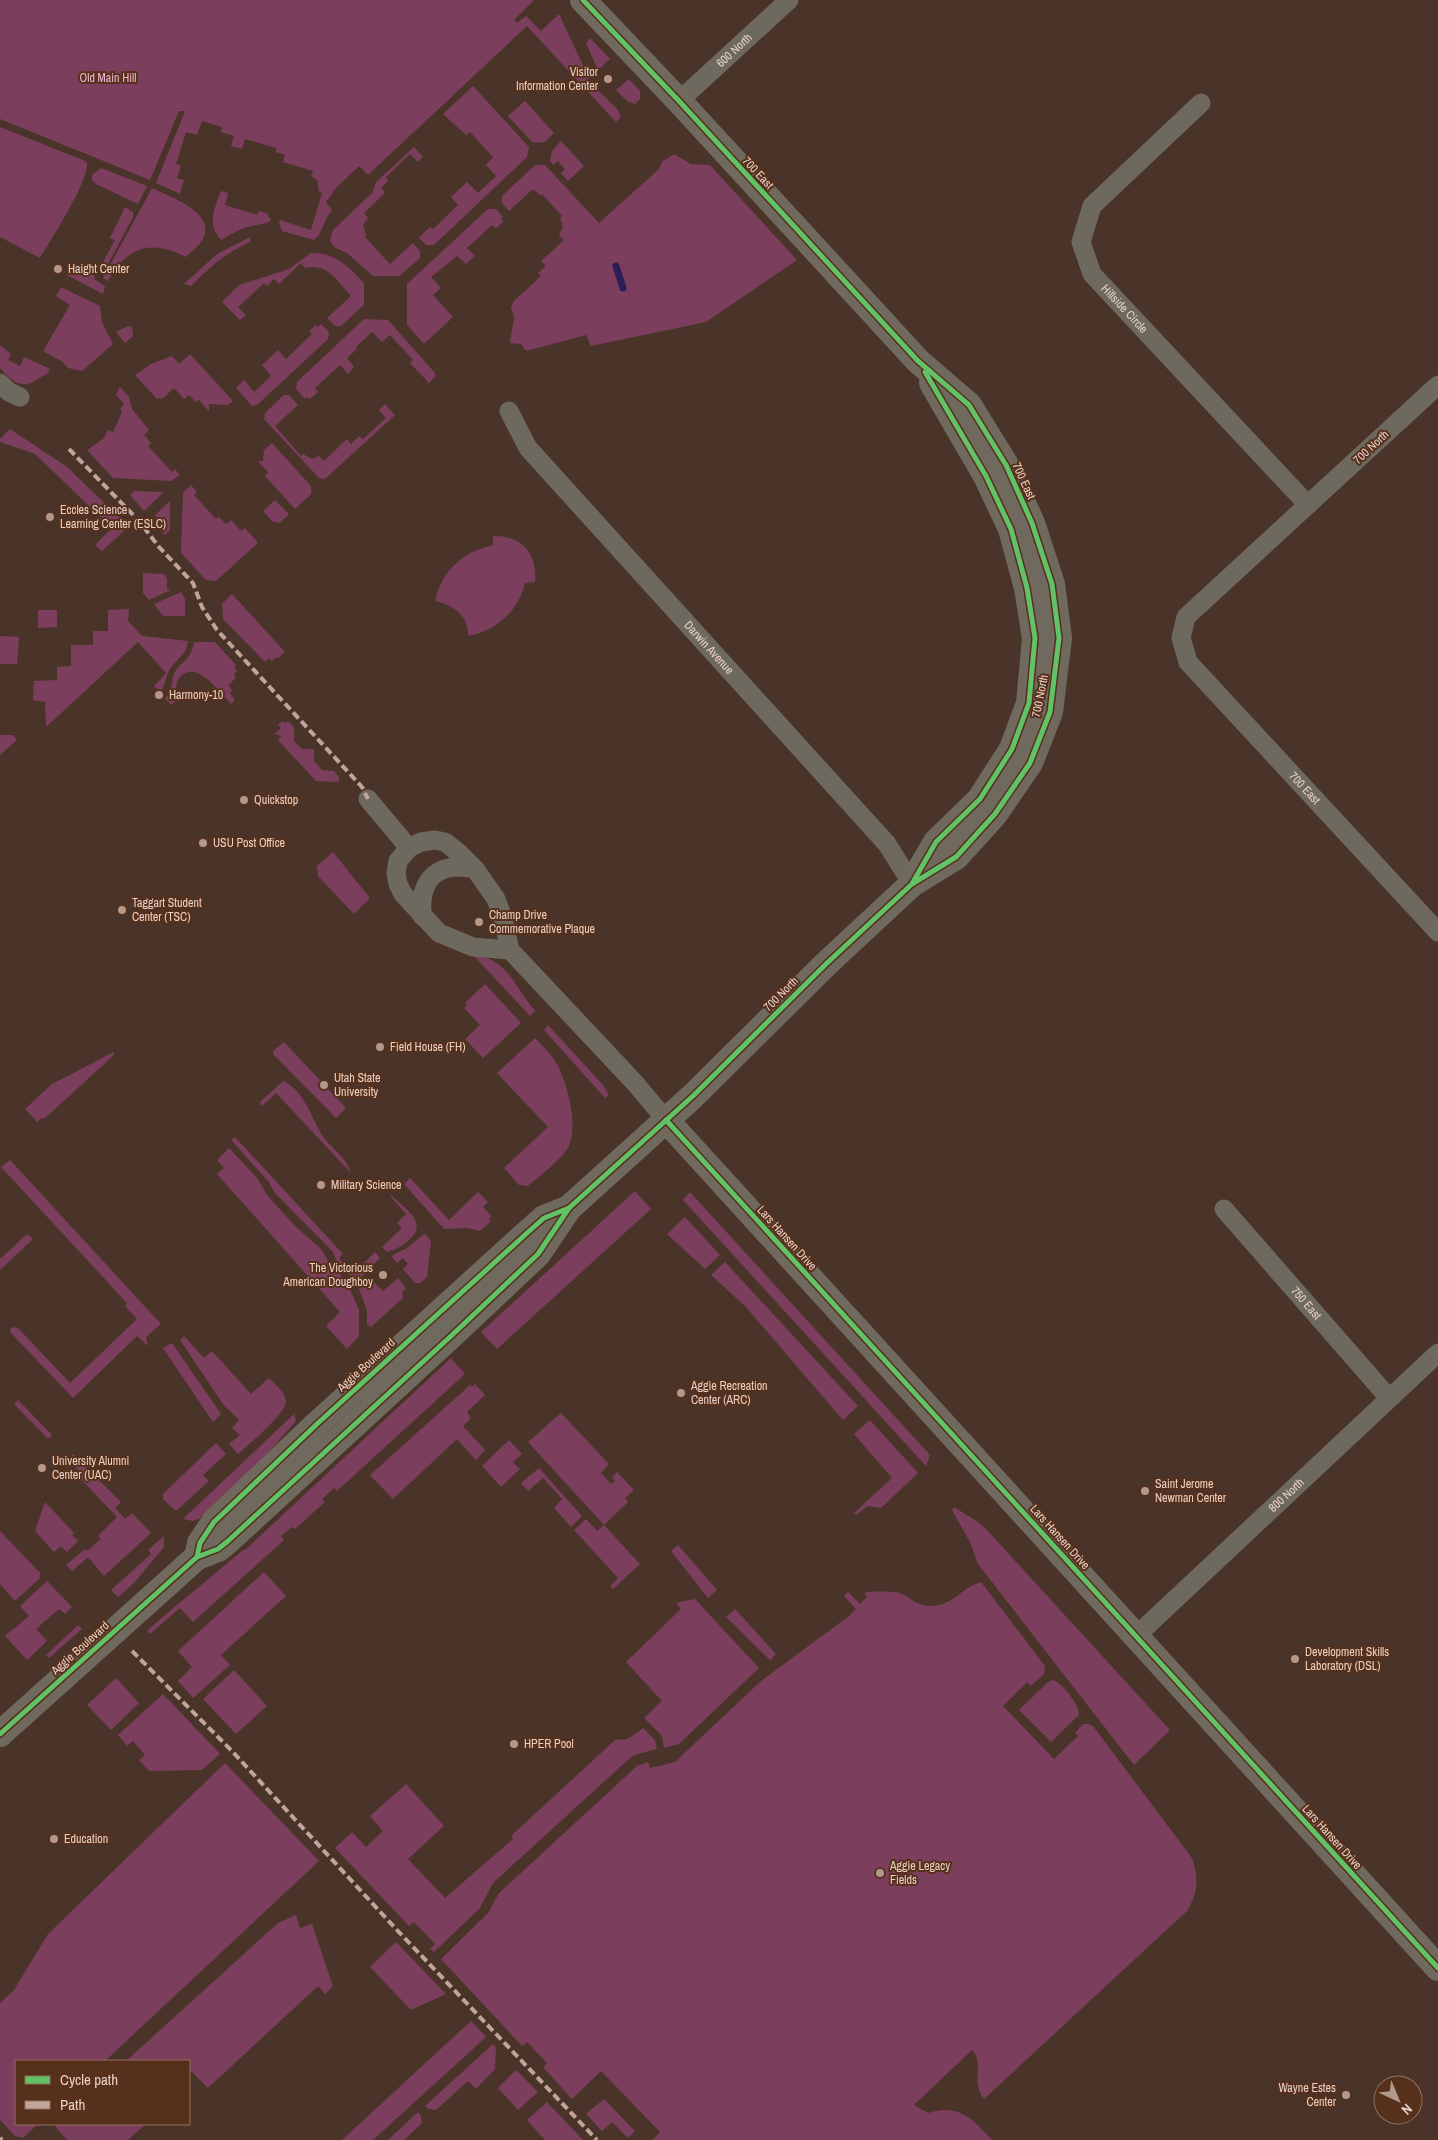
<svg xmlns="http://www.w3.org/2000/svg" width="1438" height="2140" font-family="'Archivo Narrow',sans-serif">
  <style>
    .green { fill: #7b3e5d }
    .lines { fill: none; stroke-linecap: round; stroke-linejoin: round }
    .stream { stroke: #2b1d55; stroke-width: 7 }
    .street { stroke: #6e695e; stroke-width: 19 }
    .secondary { stroke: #6f6a5d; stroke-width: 26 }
    .quiet { stroke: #c0a59a; stroke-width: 4; stroke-dasharray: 8 4; stroke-linecap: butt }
    .cycleway-casing { stroke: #57301c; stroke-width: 8 }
    .cycleway { stroke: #61c268; stroke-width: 5 }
    .poi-dot { fill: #b1998e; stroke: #57301c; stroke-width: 2 }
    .labels { text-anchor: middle; stroke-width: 4; stroke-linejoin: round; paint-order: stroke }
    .street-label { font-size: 12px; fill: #e8d0c4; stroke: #57301c }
    .poi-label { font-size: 12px; fill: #e8d0c4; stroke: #57301c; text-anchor: start }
    .park-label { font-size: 12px; fill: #f4b6d5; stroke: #57301c }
  </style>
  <rect width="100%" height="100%" fill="#4a3429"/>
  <!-- green -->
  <g class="green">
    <path d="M 0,0 L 534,0 L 514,20 L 517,23 L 526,16 L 541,31 L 559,14 L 589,78 L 588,80 L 617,109 L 621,117 L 616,122 L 527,26 L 368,175 L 359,166 L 336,188 L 326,202 L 332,210 C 323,219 324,233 314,240 L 282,231 L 279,224 L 280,220 L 311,230 L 322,193 L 319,192 L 317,180 L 311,176 L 313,171 L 283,162 L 285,155 L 276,152 L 276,148 L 245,139 L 242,149 L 231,146 L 234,136 L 221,132 L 222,127 L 202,121 L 197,135 L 186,132 L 176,164 L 181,166 L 177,178 L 184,180 L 180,194 L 156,183 L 185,111 L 179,111 L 150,180 L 0,119 Z"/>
    <polygon points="590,38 610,59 598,70 586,43"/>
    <polygon points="629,79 640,91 640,99 635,104 627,101 616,90"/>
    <polygon points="473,86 529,147 527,157 434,245 426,245 419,238 430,227 433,229 458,205 451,197 467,182 478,193 496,176 486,165 493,157 470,132 466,135 443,114"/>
    <polygon points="525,101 554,133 545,142 533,143 508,116"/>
    <path d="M 0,127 L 83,160 L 87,163 C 89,181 51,239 40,258 L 0,237 Z"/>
    <polygon points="561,141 584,166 568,181 561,173 565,169 558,161 553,165 550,161 552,151"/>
    <polygon points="414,147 423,157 418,162 410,154 386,177 388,181 381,188 385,193 364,213 368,218 363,225 366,235 365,237 390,264 413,243 420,251 420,258 399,276 373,276 347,253 334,247 330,241 333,230 372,193 376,182"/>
    <polygon points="674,154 691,164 710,165 797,260 706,322 591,346 586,335 526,351 521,344 510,343 514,317 511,307 514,301 541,276 538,273 546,266 541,261 564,240 559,235 563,227 560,218 562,216 542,194 540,195 533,189 509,211 502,203 502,196 535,165 545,165 599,223 659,169 662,162"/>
    <polygon points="101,168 147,186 138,204 96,184 92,180 92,175"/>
    <path d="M 152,188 C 168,196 219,213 202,240 C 199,246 191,252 186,257 C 150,239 128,246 108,281 L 103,278 Z"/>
    <path d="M 221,191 L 228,193 L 225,205 L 257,215 L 259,211 L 268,214 L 268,217 L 271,218 L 270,221 C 264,225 258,224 251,226 C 240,229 230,234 221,240 C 206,223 215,208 221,191 Z"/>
    <polygon points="125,207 133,212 133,217 108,264 103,262 115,240 110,238"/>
    <polygon points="488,209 496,209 503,217 501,219 503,222 496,228 492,225 467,248 475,256 466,264 457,256 431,277 441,288 433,295 453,317 424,344 407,325 407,284"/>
    <path d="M 250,237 L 250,242 C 227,252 208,268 191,286 L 184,284 L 217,254 Z"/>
    <path d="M 311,253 C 335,252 349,267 364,283 L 364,305 L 341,326 L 335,326 L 327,318 L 351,296 C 336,280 328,263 305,268 L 301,263 L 279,284 L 274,279 L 267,286 L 264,283 L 238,307 L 246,315 L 240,320 L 222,302 L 239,285 L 289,269 Z"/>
    <polygon points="72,266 95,276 94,279 105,286 103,294 67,275"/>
    <polygon points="61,287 100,306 102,322 113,344 82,371 68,368 63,362 43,351 70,305 56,296"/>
    <polygon points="364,319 388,320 435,373 435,377 427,385 428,382 410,363 413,360 390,335 382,342 372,332 356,347 357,349 347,358 354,367 348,374 340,365 315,388 318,392 310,399 307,397 305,399 296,389 297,382"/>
    <polygon points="321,324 329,332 328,339 257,405 252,406 236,388 244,380 254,392 271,376 262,365 278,350 286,359 312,334 309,331 316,325 317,327"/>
    <polygon points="128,326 132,327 133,336 125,343 116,332"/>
    <path d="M 0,345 L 11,354 L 8,360 L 20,366 L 24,357 L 50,369 C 48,374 46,374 41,377 C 23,390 14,384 0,368 Z"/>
    <polygon points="190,354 233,401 228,405 209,404 209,411 199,400 196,402 189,395 184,399 174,388 162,399 160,398 157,399 135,375 151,364 172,356 179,364"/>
    <polygon points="120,387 129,397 132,409 149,430 144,435 151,443 148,446 172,472 175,469 180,475 171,481 113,478 87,450 103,439 108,430 113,432 122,412 120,409 124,404 116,395"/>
    <polygon points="284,395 289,395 298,405 275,426 301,456 303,454 312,459 319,456 324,461 347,439 351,444 359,436 363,439 386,418 379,410 385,404 395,415 325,479 319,478 264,419 265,413"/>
    <polygon points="10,429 67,467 125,523 125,530 102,551 95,545 112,528 35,454 0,442 0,439"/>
    <polygon points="272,443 311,486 311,494 295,509 265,476 268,472 258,461 263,461 264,450"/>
    <polygon points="191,485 197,492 194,495 216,519 219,517 226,524 231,520 241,531 245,528 258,543 216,581 206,580 181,553 183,493"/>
    <polygon points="134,491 163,492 163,493 144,511 130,495"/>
    <polygon points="275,500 289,514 280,523 273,522 263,511"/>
    <polygon points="170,501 170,530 165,535 154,523 159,519 155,515"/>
    <path d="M 493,536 C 522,535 538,555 535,582 L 525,583 C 518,611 497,631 468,636 C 470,617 452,604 435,601 C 442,570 463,552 493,545 Z"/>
    <polygon points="143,573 164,574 167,579 167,589 171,590 149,600 143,593"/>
    <polygon points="181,592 185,599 185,616 163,616 154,604"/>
    <polygon points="232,594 285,652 278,658 276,657 272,661 269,658 265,662 223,619 222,604"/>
    <path d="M 129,609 L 128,621 L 142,636 L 188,641 C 187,655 175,660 169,671 C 165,679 166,685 160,692 L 154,686 L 166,673 L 138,642 L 46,727 L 45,702 L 33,700 L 34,681 L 57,680 L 57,667 L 71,666 L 71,645 L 93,645 L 93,631 L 108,631 L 108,610 Z"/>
    <polygon points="38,610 57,610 57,627 38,628"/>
    <polygon points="0,636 19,637 17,664 0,664"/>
    <path d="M 194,642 L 215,642 L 236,665 L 234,667 L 237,671 L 234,674 L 236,678 L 228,685 L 232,690 L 230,693 L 235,700 L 231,704 C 220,693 197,659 180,677 C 174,684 176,691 178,699 L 171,705 L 165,698 C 175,689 170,681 175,672 C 184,658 190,662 194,642 Z"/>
    <polygon points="282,721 285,723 288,721 294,727 294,741 302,749 314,749 314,761 322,770 334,771 339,777 339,782 316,781 278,740 281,736 275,734 281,728 278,725"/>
    <polygon points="0,735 13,735 17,740 0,755"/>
    <polygon points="333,852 370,898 354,914 318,876 317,866"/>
    <path d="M 473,955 C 507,957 515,988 535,1011 L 530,1016 Z"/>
    <polygon points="485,984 521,1023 483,1058 465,1039 480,1025 464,1008 467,1005 465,1003"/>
    <polygon points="548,1025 603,1085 609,1095 605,1098 544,1030"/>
    <path d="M 535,1038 C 541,1044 548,1051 553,1058 C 567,1077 581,1131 566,1151 C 556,1164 540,1175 528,1186 L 519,1185 L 504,1168 L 548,1127 L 497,1073 Z"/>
    <polygon points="284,1042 346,1108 336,1118 273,1054 273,1051"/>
    <polygon points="114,1052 114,1055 44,1119 42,1118 37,1122 25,1109 52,1084"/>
    <path d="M 283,1081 C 304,1090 311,1117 322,1135 C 331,1149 346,1156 351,1173 L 276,1093 L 262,1106 L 260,1102 Z"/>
    <polygon points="235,1137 343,1254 339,1258 347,1267 344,1269 336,1260 333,1252 274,1192 269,1182 231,1140"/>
    <polygon points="229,1148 257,1178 267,1195 294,1225 322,1250 329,1262 347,1283 359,1310 359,1336 347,1349 326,1326 340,1312 217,1174 224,1168 217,1160"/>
    <polygon points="10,1160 161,1324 146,1337 148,1346 137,1336 73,1398 11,1333 10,1329 14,1327 18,1328 70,1383 137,1319 125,1306 127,1303 1,1167"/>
    <polygon points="410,1178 449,1220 478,1192 488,1202 483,1207 491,1216 489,1219 491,1221 480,1231 467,1228 444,1229 404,1184"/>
    <polygon points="635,1191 651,1209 497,1349 481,1332"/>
    <polygon points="690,1192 930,1455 926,1466 683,1200"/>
    <path d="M 391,1195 C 403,1207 428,1222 411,1238 C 403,1246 397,1249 387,1252 L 382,1247 L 402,1228 L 397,1223 L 406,1214 L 391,1197 Z"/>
    <polygon points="685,1217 720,1255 705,1269 667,1234"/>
    <polygon points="425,1233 431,1241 427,1277 420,1283 415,1283 403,1269 408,1264 403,1258 397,1263 391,1256 407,1248"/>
    <polygon points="27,1234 33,1239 0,1270 0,1259"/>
    <polygon points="375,1252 380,1258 357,1281 348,1273 355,1266 358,1269"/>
    <polygon points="725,1262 858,1406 843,1420 745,1306 711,1275"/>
    <polygon points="368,1277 383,1291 398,1278 406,1288 402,1292 403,1298 371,1327 367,1324 367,1310 358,1286"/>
    <path d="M 184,1336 L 204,1358 L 212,1351 L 251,1394 L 269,1378 C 275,1384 284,1391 286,1400 C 288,1412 248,1445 238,1454 L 229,1444 L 240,1435 L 232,1428 L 239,1420 L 223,1404 L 180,1340 Z"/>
    <polygon points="172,1343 221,1414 213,1422 163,1348"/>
    <path d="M 451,1358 L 465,1374 L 337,1491 L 334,1488 L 322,1499 L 325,1502 L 295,1529 L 292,1527 L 281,1536 L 284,1540 L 193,1622 L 180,1608 L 150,1634 L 147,1631 C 179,1602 212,1577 244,1549 L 245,1550 Z"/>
    <polygon points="475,1384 485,1395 467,1412 471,1418 463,1426 485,1450 476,1460 457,1439 393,1499 370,1475 470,1385 472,1387"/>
    <polygon points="18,1400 52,1435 48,1439 14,1404"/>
    <polygon points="561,1413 609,1464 601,1473 611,1484 615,1481 612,1478 617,1472 634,1490 625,1498 628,1502 604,1525 640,1564 613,1589 610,1586 618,1578 574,1530 586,1519 597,1531 604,1525 528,1442"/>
    <polygon points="294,1414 296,1421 262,1460 199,1519 193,1521 183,1519"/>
    <polygon points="870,1420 918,1473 881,1508 868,1506 856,1515 854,1513 892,1478 854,1434"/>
    <polygon points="509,1440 522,1454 513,1462 520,1469 501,1487 482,1466"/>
    <polygon points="216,1443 226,1454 203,1475 209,1481 176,1511 163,1499 163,1494"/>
    <polygon points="73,1454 121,1502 115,1508 125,1519 132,1513 151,1533 104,1576 88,1557 72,1571 66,1565 85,1549 87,1551 101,1539 98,1536 117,1517 76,1474 79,1471 68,1459"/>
    <polygon points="539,1468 582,1516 571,1527 554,1508 562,1499 543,1478 528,1491 521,1483"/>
    <polygon points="45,1502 74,1533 72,1535 78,1541 67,1552 61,1546 54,1552 35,1531"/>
    <polygon points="954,1507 978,1522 986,1529 1170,1730 1134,1765 978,1564 970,1542 952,1510"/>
    <polygon points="0,1531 41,1574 39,1576 40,1578 15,1601 0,1584"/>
    <polygon points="164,1536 164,1547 134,1583 118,1597 111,1590 151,1554 148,1550"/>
    <polygon points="678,1545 717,1590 708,1598 671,1551"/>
    <polygon points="264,1572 286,1596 221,1655 230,1665 193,1698 178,1681 192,1667 178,1651"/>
    <polygon points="47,1581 72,1607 65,1614 59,1609 36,1629 47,1641 27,1660 5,1636 29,1616 20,1606"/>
    <path d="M 981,1582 L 1045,1666 L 1044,1674 L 1031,1686 L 1027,1682 L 1003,1706 L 1054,1759 L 1078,1736 L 1075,1733 L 1083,1724 L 1088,1724 L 1093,1726 L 1192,1858 C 1199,1878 1198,1893 1187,1911 L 984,2099 C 970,2081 985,2064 972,2050 L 914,2105 L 928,2113 C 958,2103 973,2119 992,2140 L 653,2140 L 660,2132 L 601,2071 L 572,2099 L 543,2067 L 547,2063 L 527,2042 L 522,2046 L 441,1959 L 488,1913 L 499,1893 L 637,1766 L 648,1762 L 650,1768 L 675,1762 L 761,1681 L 849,1616 L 856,1609 L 844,1596 L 848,1592 L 860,1604 L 867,1597 L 864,1593 C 871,1591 896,1591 902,1594 C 912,1599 918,1606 930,1606 C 954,1606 960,1588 981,1582 Z"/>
    <polygon points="695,1599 759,1668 679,1744 664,1748 662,1736 644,1718 662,1701 626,1662 681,1609 676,1603"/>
    <polygon points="735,1609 776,1654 770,1660 726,1617"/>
    <polygon points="78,1625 82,1629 49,1658 46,1655"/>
    <polygon points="234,1670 267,1706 236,1734 203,1699"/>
    <polygon points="116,1678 139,1703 111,1730 87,1705"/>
    <path d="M 1053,1680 C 1063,1684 1079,1704 1079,1715 L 1051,1742 L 1019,1710 L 1048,1682 Z"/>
    <polygon points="163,1694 220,1754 202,1770 149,1771 139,1760 145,1755 133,1741 127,1746 118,1735"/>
    <path d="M 643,1728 L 655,1740 L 657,1749 L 634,1755 L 629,1759 L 493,1883 L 480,1908 L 434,1952 L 430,1949 L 435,1944 L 414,1922 L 409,1926 L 335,1848 L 352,1832 L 366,1847 L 383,1831 L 370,1816 L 406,1784 L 444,1826 L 408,1859 L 445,1898 L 513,1839 L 511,1836 L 616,1739 C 627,1742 634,1735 643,1728 Z"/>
    <polygon points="225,1763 319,1861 105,2061 16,2061 16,2124 38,2124 23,2138 15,2136 0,2120 0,2003 14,1990 48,1934"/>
    <polygon points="296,1915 300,1928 312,1924 333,1986 325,1994 318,1986 208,2088 191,2071 189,2073 189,2061 126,2061 278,1923"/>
    <polygon points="396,1942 446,1994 411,2010 370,1967"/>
    <polygon points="471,2021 486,2037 373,2140 342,2140"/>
    <polygon points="493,2044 496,2048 495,2069 476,2089 468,2081 436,2110 428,2109 425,2106"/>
    <polygon points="516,2070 538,2092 518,2110 498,2088"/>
    <polygon points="604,2099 635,2131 628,2138 612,2122 602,2131 586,2114"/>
    <polygon points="547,2102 583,2140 545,2140 527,2120"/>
    <polygon points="418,2112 421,2116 422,2123 404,2140 388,2140"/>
    <polygon points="58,2124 146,2124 128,2140 67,2140 55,2126"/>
  </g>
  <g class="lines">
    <!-- stream -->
    <polyline class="stream" points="616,266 623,288"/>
    <!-- street -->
    <g class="street">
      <path id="s1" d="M 679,101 L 789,0"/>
      <path id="s2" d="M 1201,103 L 1092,206 L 1081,242 L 1092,274 L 1308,505"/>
      <polyline points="0,383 9,392 20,397"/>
      <path id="s3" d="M 1438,385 L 1186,617 L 1181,638 L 1188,662 L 1438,932"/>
      <path id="s4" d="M 509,411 L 528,448 L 887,844 L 912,884"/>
      <polyline points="368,799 409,848"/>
      <path d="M 422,916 C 419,878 438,861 475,869"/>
      <polyline points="510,950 473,947 439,933 403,894 398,884 396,873 398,861 409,848 421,842 435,840 445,842 459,853 475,869 496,899 502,915 510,950 635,1083 666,1120"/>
      <path id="s5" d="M 1224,1209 L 1389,1398"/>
      <path id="s6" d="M 1136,1636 L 1438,1353"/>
    </g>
    <!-- secondary -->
    <g class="secondary">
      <polyline points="913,881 936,842 980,799 1012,749 1029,703 1035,638 1027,588 1011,529 986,476 932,383"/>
      <polyline points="666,1120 1438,1968"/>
      <polyline points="197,1557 200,1543 214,1522 317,1424 527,1233 544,1218 569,1208"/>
      <polyline points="0,1734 197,1557 218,1549 228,1541 451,1336 538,1254 569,1208 694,1095 826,964 912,884 956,857 995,814 1030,763 1050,712 1059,638 1052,584 1032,523 1006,465 969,405 918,361 679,101 583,0"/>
    </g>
    <!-- quiet -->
    <g class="quiet">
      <polyline points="69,449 139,521 159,547 193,583 202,607 217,630 362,787 368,799"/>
      <polyline points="132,1651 231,1750 396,1929 597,2140"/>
      <polyline points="0,2138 2,2140"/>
    </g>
    <defs>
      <g id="cycleway">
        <polyline points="913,882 936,842 980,799 1012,749 1029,703 1035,638 1027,588 1011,529 986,476 925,372"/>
        <polyline points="666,1120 1438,1968"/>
        <polyline points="197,1557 200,1543 214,1522 317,1424 527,1233 544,1218 569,1208"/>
        <polyline points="0,1734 197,1557 218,1549 228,1541 451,1336 538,1254 569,1208 694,1095 826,964 912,884 956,857 995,814 1030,763 1050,712 1059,638 1052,584 1032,523 1006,465 969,405 918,361 679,101 583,0"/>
      </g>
    </defs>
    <!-- cycleway casing -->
    <use href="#cycleway" class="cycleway-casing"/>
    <!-- cycleway -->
    <use href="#cycleway" class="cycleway"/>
  </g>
  <!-- markers -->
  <g class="poi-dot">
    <circle cx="608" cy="79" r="5"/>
    <circle cx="58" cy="269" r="5"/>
    <circle cx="50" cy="517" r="5"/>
    <circle cx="159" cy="695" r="5"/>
    <circle cx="244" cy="800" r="5"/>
    <circle cx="203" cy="843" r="5"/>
    <circle cx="122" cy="910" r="5"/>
    <circle cx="479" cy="922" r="5"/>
    <circle cx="380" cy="1047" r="5"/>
    <circle cx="324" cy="1085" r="5"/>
    <circle cx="321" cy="1185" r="5"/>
    <circle cx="383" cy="1275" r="5"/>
    <circle cx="681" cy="1393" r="5"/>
    <circle cx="42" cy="1468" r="5"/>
    <circle cx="1145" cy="1491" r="5"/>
    <circle cx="1295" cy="1659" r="5"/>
    <circle cx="514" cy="1744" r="5"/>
    <circle cx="54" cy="1839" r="5"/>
    <circle cx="880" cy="1873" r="5"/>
    <circle cx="1346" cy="2095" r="5"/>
  </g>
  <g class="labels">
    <!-- street labels -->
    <g class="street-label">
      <text dy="4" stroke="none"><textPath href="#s1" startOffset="75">600 North</textPath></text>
      <text transform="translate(758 173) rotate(47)" y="4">700 East</text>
      <text dy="4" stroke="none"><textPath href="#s2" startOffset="269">Hillside Circle</textPath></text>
      <text transform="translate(1371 447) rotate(-43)" y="4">700 North</text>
      <text transform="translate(1024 481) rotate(65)" y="4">700 East</text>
      <text dy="4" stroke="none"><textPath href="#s4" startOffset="311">Darwin Avenue</textPath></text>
      <text transform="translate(1040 696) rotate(-79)" y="4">700 North</text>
      <text dy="4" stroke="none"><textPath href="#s3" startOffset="561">700 East</textPath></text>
      <text transform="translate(781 994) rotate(-45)" y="4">700 North</text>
      <text transform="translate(787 1238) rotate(48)" y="4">Lars Hansen Drive</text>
      <text dy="4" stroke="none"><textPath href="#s5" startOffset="125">750 East</textPath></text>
      <text transform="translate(366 1365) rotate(-42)" y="4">Aggie Boulevard</text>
      <text dy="4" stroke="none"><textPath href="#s6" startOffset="206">800 North</textPath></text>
      <text transform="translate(1060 1537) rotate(48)" y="4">Lars Hansen Drive</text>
      <text transform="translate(80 1648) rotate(-42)" y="4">Aggie Boulevard</text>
      <text transform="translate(1332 1837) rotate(48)" y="4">Lars Hansen Drive</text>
    </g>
    <!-- poi labels -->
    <g class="poi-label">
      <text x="598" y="76" text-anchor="end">Visitor<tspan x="598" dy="14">Information Center</tspan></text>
      <text x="68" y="273">Haight Center</text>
      <text x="60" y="514">Eccles Science<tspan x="60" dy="14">Learning Center (ESLC)</tspan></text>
      <text x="169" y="699">Harmony-10</text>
      <text x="254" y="804">Quickstop</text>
      <text x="213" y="847">USU Post Office</text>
      <text x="132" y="907">Taggart Student<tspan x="132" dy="14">Center (TSC)</tspan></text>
      <text x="489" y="919">Champ Drive<tspan x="489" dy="14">Commemorative Plaque</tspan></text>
      <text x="390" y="1051">Field House (FH)</text>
      <text x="334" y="1082">Utah State<tspan x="334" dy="14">University</tspan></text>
      <text x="331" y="1189">Military Science</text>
      <text x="373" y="1272" text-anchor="end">The Victorious<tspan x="373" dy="14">American Doughboy</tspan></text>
      <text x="691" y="1390">Aggie Recreation<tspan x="691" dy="14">Center (ARC)</tspan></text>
      <text x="52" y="1465">University Alumni<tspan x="52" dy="14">Center (UAC)</tspan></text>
      <text x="1155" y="1488">Saint Jerome<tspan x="1155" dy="14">Newman Center</tspan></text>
      <text x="1305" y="1656">Development Skills<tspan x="1305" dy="14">Laboratory (DSL)</tspan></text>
      <text x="524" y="1748">HPER Pool</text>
      <text x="64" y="1843">Education</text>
      <text x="890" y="1870">Aggie Legacy<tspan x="890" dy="14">Fields</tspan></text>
      <text x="1336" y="2092" text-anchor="end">Wayne Estes<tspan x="1336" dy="14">Center</tspan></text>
    </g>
    <!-- park labels -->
    <g class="park-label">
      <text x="108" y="82">Old Main Hill</text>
    </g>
  </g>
  <!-- legend -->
  <rect x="15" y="2060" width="175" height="65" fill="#57301c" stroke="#91705f"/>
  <rect x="25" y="2076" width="25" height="8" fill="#61c268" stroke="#91705f"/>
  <text x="60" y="2085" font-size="15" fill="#e8d0c4">Cycle path</text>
  <rect x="25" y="2101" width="25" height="8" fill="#c0a59a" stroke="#91705f"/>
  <text x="60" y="2110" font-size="15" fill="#e8d0c4">Path</text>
  <!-- north arrow -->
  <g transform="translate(1398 2100) rotate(136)"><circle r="24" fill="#57301c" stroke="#91705f"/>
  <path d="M0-4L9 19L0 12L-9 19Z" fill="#b1998e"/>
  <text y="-8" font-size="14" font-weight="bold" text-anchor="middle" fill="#e8d0c4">N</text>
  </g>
</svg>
